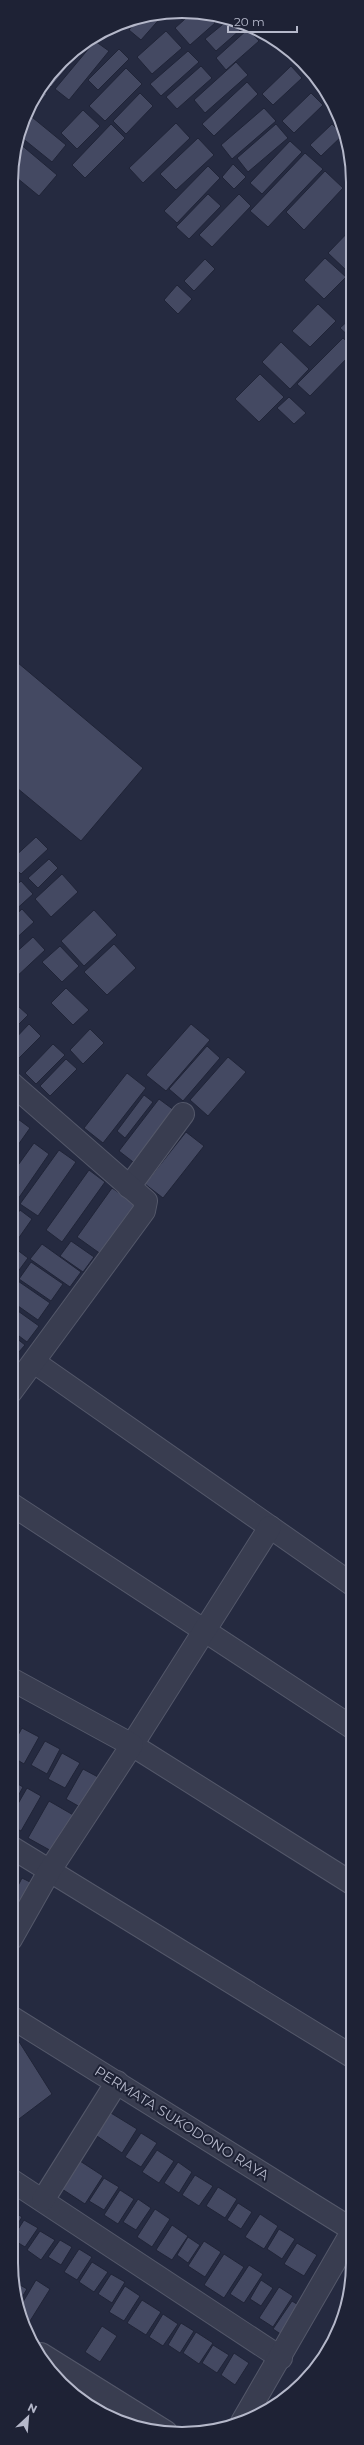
<svg xmlns="http://www.w3.org/2000/svg" width="364" height="2445" font-family="Montserrat,sans-serif">
  <style>
    .building { fill: #444962; stroke: #202437 }
    .lines { fill: none; stroke-linecap: round; stroke-linejoin: round }
    .minor-casing { stroke: #54586a; stroke-width: 24 }
    .minor { stroke: #393d50; stroke-width: 22 }
    .labels { text-anchor: middle; stroke-width: 4; stroke-linejoin: round; paint-order: stroke }
    .street-label { font-size: 14px; fill: #b5b8ca; stroke: #1e2235 }
    .rim { fill: none; stroke: #b5b8ca; stroke-width: 2 }
  </style>
  <rect width="100%" height="100%" fill="#252a40"/>
  <!-- building -->
  <g class="building">
    <polygon points="194,11 207,15 215,23 190,45 175,28"/>
    <polygon points="163,15 141,40 129,30 138,19"/>
    <polygon points="213,16 224,19 219,23"/>
    <polygon points="228,20 247,24 216,51 205,39"/>
    <polygon points="248,29 259,41 226,70 216,58"/>
    <polygon points="166,31 182,48 152,74 137,57"/>
    <polygon points="95,41 109,51 69,100 55,89"/>
    <polygon points="119,49 129,59 98,90 88,80"/>
    <polygon points="76,50 79,53 51,87 46,83 69,53"/>
    <polygon points="188,51 199,62 161,96 150,84"/>
    <polygon points="236,62 248,75 205,113 194,100"/>
    <polygon points="201,66 212,78 177,109 166,97"/>
    <polygon points="291,66 302,78 273,105 262,94"/>
    <polygon points="126,68 142,84 105,121 89,106"/>
    <polygon points="247,82 258,94 214,136 202,124"/>
    <polygon points="42,90 47,94 33,110 29,106"/>
    <polygon points="140,93 153,106 126,134 113,121"/>
    <polygon points="311,93 323,105 294,133 282,121"/>
    <polygon points="264,108 276,121 232,159 221,145"/>
    <polygon points="83,110 100,126 77,149 61,133"/>
    <polygon points="27,113 66,145 52,162 21,137"/>
    <polygon points="176,123 190,138 143,183 129,168"/>
    <polygon points="111,124 125,138 85,178 72,165"/>
    <polygon points="276,124 288,138 248,172 237,158"/>
    <polygon points="332,124 343,135 321,156 310,145"/>
    <polygon points="198,138 214,155 176,190 160,174"/>
    <polygon points="290,141 302,152 262,194 250,183"/>
    <polygon points="19,143 57,175 39,196 11,173"/>
    <polygon points="305,153 323,169 268,227 250,211"/>
    <polygon points="233,164 246,177 234,189 222,177"/>
    <polygon points="208,166 220,178 177,223 164,211"/>
    <polygon points="325,171 343,188 304,230 286,212"/>
    <polygon points="208,194 221,206 189,239 176,227"/>
    <polygon points="239,194 251,206 212,247 199,235"/>
    <polygon points="353,227 353,265 347,271 328,253"/>
    <polygon points="325,258 346,277 324,299 304,280"/>
    <polygon points="205,259 215,269 194,291 184,281"/>
    <polygon points="353,271 353,282 347,276"/>
    <polygon points="177,285 192,299 178,314 164,300"/>
    <polygon points="318,304 336,321 310,347 292,331"/>
    <polygon points="353,316 353,340 340,328"/>
    <polygon points="343,338 353,347 353,352 310,396 297,384"/>
    <polygon points="281,342 309,369 290,389 262,362"/>
    <polygon points="260,374 284,397 259,422 235,399"/>
    <polygon points="289,397 306,413 294,424 277,408"/>
    <polygon points="11,657 143,768 81,841 11,783"/>
    <polygon points="36,837 48,849 21,874 11,864 11,860"/>
    <polygon points="49,859 58,868 38,888 28,878"/>
    <polygon points="62,874 78,892 51,917 35,899"/>
    <polygon points="21,881 33,894 11,914 11,890"/>
    <polygon points="22,909 34,922 11,943 11,919"/>
    <polygon points="94,910 117,935 84,966 61,941"/>
    <polygon points="33,937 45,950 13,980 11,978 11,957"/>
    <polygon points="114,944 136,968 107,995 84,972"/>
    <polygon points="60,946 79,966 62,982 42,962"/>
    <polygon points="66,988 89,1010 73,1025 51,1003"/>
    <polygon points="11,992 19,999 11,1007"/>
    <polygon points="18,1006 28,1015 11,1032 11,1013"/>
    <polygon points="29,1024 41,1036 13,1064 11,1062 11,1043"/>
    <polygon points="191,1024 210,1040 166,1091 146,1075"/>
    <polygon points="90,1029 104,1043 83,1064 70,1050"/>
    <polygon points="53,1044 65,1055 36,1084 25,1073"/>
    <polygon points="207,1046 220,1058 183,1101 169,1089"/>
    <polygon points="228,1057 246,1072 208,1116 190,1100"/>
    <polygon points="66,1059 77,1069 50,1096 40,1086"/>
    <polygon points="127,1073 146,1088 103,1143 84,1128"/>
    <polygon points="144,1095 153,1102 125,1138 117,1131"/>
    <polygon points="159,1099 178,1113 137,1165 119,1151"/>
    <polygon points="11,1113 17,1117 11,1124"/>
    <polygon points="18,1119 30,1128 11,1155 11,1129"/>
    <polygon points="186,1132 204,1146 163,1198 145,1184"/>
    <polygon points="34,1143 49,1154 18,1199 11,1194 11,1175"/>
    <polygon points="59,1150 76,1162 38,1216 20,1204"/>
    <polygon points="89,1170 105,1182 62,1242 46,1230"/>
    <polygon points="112,1188 140,1207 105,1257 77,1237"/>
    <polygon points="20,1210 32,1219 11,1249 11,1223"/>
    <polygon points="71,1241 94,1257 83,1272 60,1256"/>
    <polygon points="42,1244 81,1272 70,1287 30,1259"/>
    <polygon points="16,1249 28,1258 11,1281 11,1256"/>
    <polygon points="31,1262 63,1284 51,1301 19,1279"/>
    <polygon points="15,1279 50,1303 38,1320 11,1301 11,1284"/>
    <polygon points="11,1306 39,1326 27,1342 11,1330"/>
    <polygon points="11,1334 25,1345 12,1360 11,1359"/>
    <polygon points="11,1721 20,1726 11,1743"/>
    <polygon points="22,1728 39,1737 24,1764 11,1756 11,1748"/>
    <polygon points="45,1741 60,1749 47,1774 31,1765"/>
    <polygon points="62,1753 80,1763 65,1788 48,1779"/>
    <polygon points="83,1769 98,1777 80,1807 66,1799"/>
    <polygon points="11,1780 23,1787 11,1809"/>
    <polygon points="27,1788 41,1796 21,1831 11,1826 11,1816"/>
    <polygon points="49,1801 75,1816 55,1853 28,1838"/>
    <polygon points="22,1878 36,1885 23,1910 11,1903 11,1899"/>
    <polygon points="11,1880 18,1883 11,1895"/>
    <polygon points="18,2040 52,2094 11,2125 11,2044"/>
    <polygon points="106,2110 137,2129 122,2153 91,2132"/>
    <polygon points="141,2133 157,2143 141,2167 125,2157"/>
    <polygon points="157,2150 174,2161 159,2183 142,2172"/>
    <polygon points="80,2161 103,2176 85,2204 62,2189"/>
    <polygon points="178,2162 192,2172 179,2193 164,2183"/>
    <polygon points="195,2175 213,2186 199,2206 182,2195"/>
    <polygon points="104,2178 119,2187 104,2210 89,2201"/>
    <polygon points="218,2187 237,2199 225,2218 206,2206"/>
    <polygon points="120,2190 134,2199 118,2224 104,2215"/>
    <polygon points="138,2199 151,2208 136,2230 123,2222"/>
    <polygon points="238,2203 252,2212 241,2229 227,2220"/>
    <polygon points="155,2209 170,2219 152,2247 137,2237"/>
    <polygon points="11,2210 22,2217 11,2235"/>
    <polygon points="260,2214 278,2226 264,2249 245,2237"/>
    <polygon points="24,2220 38,2228 25,2247 12,2239"/>
    <polygon points="172,2225 188,2236 172,2260 156,2250"/>
    <polygon points="279,2229 295,2239 282,2259 267,2249"/>
    <polygon points="40,2231 55,2240 41,2260 27,2250"/>
    <polygon points="188,2237 200,2245 188,2263 177,2255"/>
    <polygon points="60,2240 72,2247 61,2265 48,2257"/>
    <polygon points="204,2241 221,2252 205,2277 188,2266"/>
    <polygon points="297,2243 317,2255 304,2276 284,2264"/>
    <polygon points="79,2249 92,2257 77,2280 64,2272"/>
    <polygon points="224,2254 244,2267 224,2298 204,2285"/>
    <polygon points="92,2262 108,2272 94,2292 79,2282"/>
    <polygon points="249,2265 263,2274 244,2303 230,2294"/>
    <polygon points="111,2274 125,2282 112,2303 98,2294"/>
    <polygon points="36,2280 50,2289 30,2321 21,2316 20,2307"/>
    <polygon points="261,2280 273,2288 261,2306 250,2299"/>
    <polygon points="15,2282 27,2289 19,2302"/>
    <polygon points="125,2286 140,2296 124,2321 109,2312"/>
    <polygon points="279,2287 293,2296 273,2327 259,2318"/>
    <polygon points="142,2300 161,2312 146,2335 127,2323"/>
    <polygon points="292,2301 303,2308 285,2337 273,2329"/>
    <polygon points="163,2314 178,2324 163,2346 149,2337"/>
    <polygon points="181,2323 194,2331 180,2353 168,2345"/>
    <polygon points="102,2326 117,2336 100,2362 85,2352"/>
    <polygon points="196,2332 213,2343 199,2364 183,2353"/>
    <polygon points="213,2345 229,2355 217,2373 202,2363"/>
    <polygon points="234,2353 249,2363 235,2385 221,2375"/>
  </g>
  <g class="lines">
    <defs>
      <g id="minor">
        <polyline points="129,1187 183,1114"/>
        <polyline points="34,1362 353,1585"/>
        <polyline points="11,1392 144,1211 146,1201 11,1083"/>
        <polyline points="11,1504 353,1728"/>
        <polyline points="270,1527 132,1745 353,1884"/>
        <polyline points="11,1847 353,2057"/>
        <polyline points="11,1939 50,1870 132,1745 11,1679"/>
        <polyline points="11,2017 353,2230"/>
        <polyline points="11,2180 281,2358"/>
        <polyline points="43,2200 117,2082"/>
        <polyline points="41,2354 166,2432"/>
        <polyline points="242,2422 353,2230"/>
      </g>
    </defs>
    <!-- minor casing -->
    <use href="#minor" class="minor-casing"/>
    <!-- minor -->
    <use href="#minor" class="minor"/>
  </g>
  <g class="labels">
    <!-- street labels -->
    <g class="street-label">
      <text transform="translate(182 2123) rotate(32)" y="5">PERMATA SUKODONO RAYA</text>
    </g>
  </g>
  <!-- crop -->
  <path d="M0 0H364V2445H0ZM182 18H182A164 164 0 0 1 346 182V2263A164 164 0 0 1 182 2427H182A164 164 0 0 1 18 2263V182A164 164 0 0 1 182 18Z" fill="#1e2235" fill-rule="evenodd"/>
  <path class="rim" d="M182 18H182A164 164 0 0 1 346 182V2263A164 164 0 0 1 182 2427H182A164 164 0 0 1 18 2263V182A164 164 0 0 1 182 18Z"/>
  <!-- north arrow -->
  <g transform="translate(28 2417) rotate(26)" stroke="#1e2235" stroke-width="3" paint-order="stroke">
  <path d="M0-3L7 15L0 10L-7 15Z" fill="#b5b8ca"/>
  <text y="-6" font-size="11" font-weight="bold" text-anchor="middle" fill="#b5b8ca">N</text>
  </g>
  <!-- scale -->
  <path d="M228 26v6h69v-6" fill="none" stroke="#b5b8ca" stroke-width="2"/>
  <text x="234" y="26" font-size="12" fill="#b5b8ca" stroke="#1e2235" stroke-width="3" paint-order="stroke">20 m</text>
</svg>
